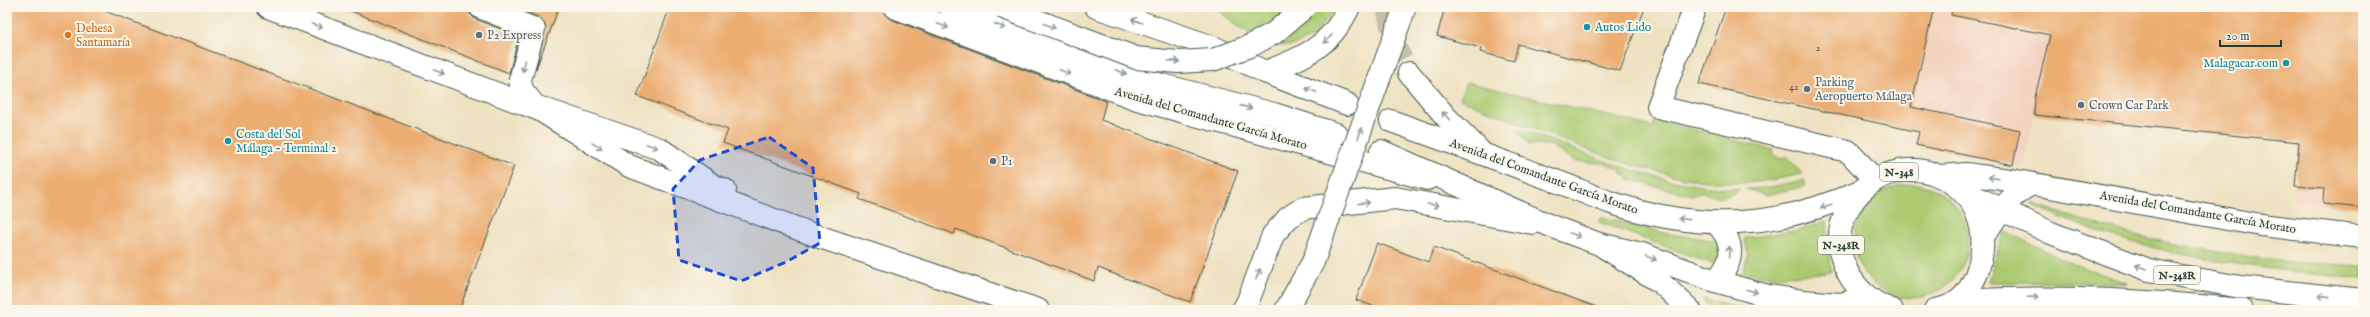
<svg xmlns="http://www.w3.org/2000/svg" width="2370" height="317" font-family="'IM FELL English',serif">
  <style>
    .built { fill: #f4d3c0 }
    .green { fill: #aac970; stroke: #648352 }
    .building { fill: #ebad72 }
    .lines { fill: none; stroke-linecap: round; stroke-linejoin: round }
    .major-tunnel { stroke: #c5c1a6; stroke-width: 22; stroke-dasharray: 22 11; stroke-linecap: butt }
    .minor-casing { stroke: #3e5649; stroke-width: 24 }
    .major-casing { stroke: #3e5649; stroke-width: 24 }
    .minor { stroke: #fff; stroke-width: 22 }
    .major { stroke: #fff; stroke-width: 22 }
    .minor-bridge-casing { stroke: #3e5649; stroke-width: 24; stroke-linecap: butt }
    .minor-bridge { stroke: #fff; stroke-width: 22 }
    .oneway { stroke: #8f9e9a }
    .marked { fill: #1d4ed8; fill-opacity: 0.2; stroke: #1d4ed8; stroke-width: 3; stroke-dasharray: 8 5; stroke-linejoin: round }
    .culture-dot { fill: #0f9aa8; stroke: #fbf7ec; stroke-width: 1.5 }
    .food-dot { fill: #e8710a; stroke: #fbf7ec; stroke-width: 1.5 }
    .service-dot { fill: #5c6f8a; stroke: #fbf7ec; stroke-width: 1.5 }
    .labels { text-anchor: middle; stroke-width: 4; stroke-linejoin: round; paint-order: stroke }
    .number-label { font-size: 10px; fill: #525944 }
    .shield { fill: #fbf7ec; stroke: #61756b; stroke-width: 1 }
    .shield-label { font-size: 11px; font-weight: bold; fill: #1f3d34 }
    .culture-label { font-size: 12px; fill: #0d838f; stroke: #fbf7ec; text-anchor: start }
    .food-label { font-size: 12px; fill: #c56008; stroke: #fbf7ec; text-anchor: start }
    .service-label { font-size: 12px; fill: #4e5e75; stroke: #fbf7ec; text-anchor: start }
    .street-label { font-size: 12px; fill: #1f3d34; stroke: #fbf7ec }
  </style>
  <rect width="100%" height="100%" fill="#fbf7ec"/>
  <filter id="ink" filterUnits="userSpaceOnUse"><feTurbulence type="fractalNoise" baseFrequency=".025" numOctaves="2"/><feDisplacementMap in="SourceGraphic" scale="8" xChannelSelector="R" yChannelSelector="G"/><feConvolveMatrix kernelMatrix="1 2 1 2 8 2 1 2 1" color-interpolation-filters="sRGB"/></filter>
  <filter id="wash" filterUnits="userSpaceOnUse"><feTurbulence type="fractalNoise" baseFrequency=".012" numOctaves="4" result="noise"/><feDisplacementMap in="SourceGraphic" scale="16" xChannelSelector="R" yChannelSelector="G"/><feGaussianBlur stdDeviation="0.9" result="paint"/><feColorMatrix in="noise" values="0 0 0 0 0 0 0 0 0 0 0 0 0 0 0 0 0 1.4 0 .05"/><feComposite in="paint" operator="in"/></filter>
  <g filter="url(#wash)">
    <rect width="100%" height="100%" fill="#efe2c2"/>
    <!-- built -->
    <polygon class="built" points="1726,7 2363,7 2363,208 2293,203 2299,143 2034,115 2023,170 2012,165 1904,143 1906,129 1699,84"/>
    <!-- green -->
    <g class="green">
      <polygon points="1214,7 1337,7 1312,37 1292,46 1269,45 1239,27"/>
      <path d="M 1466,82 L 1654,127 L 1654,120 L 1774,150 L 1773,155 L 1780,159 L 1788,157 L 1802,174 C 1781,178 1760,183 1739,183 C 1651,184 1543,131 1460,99 Z"/>
      <path d="M 1517,128 C 1589,154 1662,188 1740,189 C 1727,198 1718,200 1704,192 L 1692,195 L 1658,187 L 1628,179 L 1618,169 L 1607,164 L 1574,161 L 1550,145 L 1529,145 Z"/>
      <polygon points="1804,180 1806,186 1766,195 1746,189 1766,188"/>
      <circle cx="1911" cy="241" r="57"/>
      <path d="M 2033,203 C 2109,233 2191,249 2272,260 C 2302,264 2333,264 2363,266 L 2363,279 C 2251,268 2135,255 2033,205 Z"/>
      <polygon points="1602,217 1668,234 1720,241 1722,254 1713,264 1599,222"/>
      <path d="M 1827,221 L 1831,271 C 1801,276 1773,279 1743,272 L 1748,255 L 1744,238 L 1801,230 Z"/>
      <polygon points="2004,231 2074,264 2127,283 1988,282"/>
      <polygon points="1703,299 1739,308 1756,310 1711,310"/>
    </g>
    <g id="blocks">
      <!-- building -->
      <g class="building">
        <polygon points="7,7 94,7 514,166 459,310 7,310"/>
        <polygon points="341,7 468,7 470,14 475,19 519,36 509,73"/>
        <polygon points="513,7 559,7 536,69 546,26 539,17"/>
        <polygon points="670,7 880,7 890,19 1106,101 1101,120 1238,171 1190,302 1098,268 1094,281 956,229 954,234 908,217 859,199 861,194 723,143 728,130 637,96"/>
        <polygon points="1445,7 1644,7 1620,71 1518,44 1514,61 1480,52 1481,48 1437,36"/>
        <polygon points="1726,7 1934,7 1911,107 2020,130 2013,165 1916,145 1919,132 1699,84"/>
        <polygon points="1952,7 2363,7 2363,208 2323,204 2324,188 2295,186 2299,142 2034,115 2035,97 2050,35 1951,15"/>
        <polygon points="1377,243 1428,262 1434,247 1599,308 1599,310 1384,310 1356,300"/>
      </g>
    </g>
  </g>
  <g filter="url(#ink)">
    <use href="#blocks" fill-opacity="0" stroke="#3e5649" stroke-width="1"/>
    <g class="lines">
      <!-- major-tunnel -->
      <polyline class="major-tunnel" points="1387,7 1396,48 1409,73"/>
      <defs>
        <g id="minor">
          <polyline points="268,7 540,110 629,166 820,237 1038,310"/>
          <polyline points="480,7 534,29 520,80 522,90 535,106 660,149 714,186 725,190"/>
          <polyline points="894,7 1137,99 1427,179"/>
          <polyline points="1695,7 1658,107 1848,151 1875,180"/>
          <polyline points="1940,176 1966,174 2017,181 2261,225 2363,237"/>
          <path d="M 1984,235 C 1998,215 2010,193 2033,184"/>
          <polyline points="1604,247 1660,282 1690,310"/>
          <polyline points="1243,310 1248,301 1273,235 1288,218 1303,208 1395,198 1533,223"/>
          <polyline points="1286,310 1313,262"/>
        </g>
        <g id="major">
          <polyline points="950,7 1135,78 1274,114 1336,134"/>
          <polyline points="1096,7 1213,47 1265,72 1347,104"/>
          <path d="M 1265,72 C 1304,58 1331,46 1349,7"/>
          <polyline points="1409,73 1446,117 1479,150"/>
          <path d="M 1391,121 C 1444,140 1497,159 1550,179 C 1571,186 1591,196 1612,203 C 1700,232 1778,229 1862,190"/>
          <polyline points="1381,151 1551,226 1599,244 1642,254 1715,281 1768,296 1803,301 1840,304 1867,298"/>
          <polyline points="1963,191 2051,233 2149,270 2240,287 2363,300"/>
          <path d="M 1715,281 C 1735,262 1735,242 1716,223"/>
          <path d="M 1960,301 C 2055,295 2147,300 2242,310"/>
          <path d="M 1892,310 C 1852,297 1826,250 1847,211 C 1892,128 2011,182 1976,275 C 1968,296 1957,306 1935,310"/>
        </g>
      </defs>
      <!-- minor casing -->
      <use href="#minor" class="minor-casing"/>
      <!-- major casing -->
      <use href="#major" class="major-casing"/>
      <!-- minor -->
      <use href="#minor" class="minor"/>
      <!-- major -->
      <use href="#major" class="major"/>
      <defs>
        <g id="minor-bridge">
          <polyline points="1001,7 1136,58 1178,62 1213,60 1252,45 1274,33 1305,7"/>
          <polyline points="1313,262 1405,7"/>
        </g>
      </defs>
      <!-- minor-bridge casing -->
      <use href="#minor-bridge" class="minor-bridge-casing"/>
      <!-- minor-bridge -->
      <use href="#minor-bridge" class="minor-bridge"/>
    </g>
    <!-- one-way arrows -->
    <defs><path id="oneway-shaft" d="M-6 0H5M1.5-3L5.5 0L1.5 3" fill="none" stroke-width="1.6" stroke-linecap="round" stroke-linejoin="round"/></defs>
    <g class="oneway">
      <use href="#oneway-shaft" transform="translate(1137 21) rotate(-161)"/>
      <use href="#oneway-shaft" transform="translate(317 26) rotate(21)"/>
      <use href="#oneway-shaft" transform="translate(943 26) rotate(21)"/>
      <use href="#oneway-shaft" transform="translate(1000 26) rotate(21)"/>
      <use href="#oneway-shaft" transform="translate(1050 26) rotate(21)"/>
      <use href="#oneway-shaft" transform="translate(1328 39) rotate(134)"/>
      <use href="#oneway-shaft" transform="translate(1174 61) rotate(3)"/>
      <use href="#oneway-shaft" transform="translate(524 66) rotate(104)"/>
      <use href="#oneway-shaft" transform="translate(439 72) rotate(21)"/>
      <use href="#oneway-shaft" transform="translate(1065 72) rotate(21)"/>
      <use href="#oneway-shaft" transform="translate(1121 72) rotate(21)"/>
      <use href="#oneway-shaft" transform="translate(1311 90) rotate(-159)"/>
      <use href="#oneway-shaft" transform="translate(1246 107) rotate(13)"/>
      <use href="#oneway-shaft" transform="translate(1446 116) rotate(-133)"/>
      <use href="#oneway-shaft" transform="translate(1360 133) rotate(-70)"/>
      <use href="#oneway-shaft" transform="translate(597 146) rotate(32)"/>
      <use href="#oneway-shaft" transform="translate(652 146) rotate(21)"/>
      <use href="#oneway-shaft" transform="translate(1994 178) rotate(-172)"/>
      <use href="#oneway-shaft" transform="translate(1364 203) rotate(-6)"/>
      <use href="#oneway-shaft" transform="translate(1433 205) rotate(9)"/>
      <use href="#oneway-shaft" transform="translate(1826 206) rotate(162)"/>
      <use href="#oneway-shaft" transform="translate(1684 219) rotate(-173)"/>
      <use href="#oneway-shaft" transform="translate(1575 235) rotate(21)"/>
      <use href="#oneway-shaft" transform="translate(1729 252) rotate(-86)"/>
      <use href="#oneway-shaft" transform="translate(1651 258) rotate(20)"/>
      <use href="#oneway-shaft" transform="translate(2141 267) rotate(-159)"/>
      <use href="#oneway-shaft" transform="translate(1258 274) rotate(-69)"/>
      <use href="#oneway-shaft" transform="translate(1752 291) rotate(16)"/>
      <use href="#oneway-shaft" transform="translate(2324 296) rotate(-174)"/>
      <use href="#oneway-shaft" transform="translate(2033 297) rotate(-2)"/>
    </g>
  </g>
  <!-- marked area -->
  <path class="marked" d="M 769,137 L 813,168 L 820,243 L 786,262 L 741,281 L 679,260 L 673,189 L 700,160 Z"/>
  <!-- markers -->
  <g class="culture-dot">
    <circle cx="1587" cy="27" r="4"/>
    <circle cx="2286" cy="63" r="4"/>
    <circle cx="228" cy="141" r="4"/>
  </g>
  <circle class="food-dot" cx="68" cy="35" r="4"/>
  <g class="service-dot">
    <circle cx="479" cy="35" r="4"/>
    <circle cx="1807" cy="89" r="4"/>
    <circle cx="2081" cy="105" r="4"/>
    <circle cx="993" cy="161" r="4"/>
  </g>
  <g class="labels">
    <!-- number labels -->
    <g class="number-label">
      <text x="1818" y="51">2</text>
      <text x="1794" y="90">42</text>
    </g>
    <!-- shield labels -->
    <g class="shield">
      <rect x="1880" y="163" width="38" height="18" rx="3"/>
      <rect x="1818" y="236" width="46" height="18" rx="3"/>
      <rect x="2154" y="266" width="46" height="18" rx="3"/>
    </g>
    <g class="shield-label">
      <text x="1899" y="176">N-348</text>
      <text x="1841" y="249">N-348R</text>
      <text x="2177" y="279">N-348R</text>
    </g>
    <!-- culture labels -->
    <g class="culture-label">
      <text x="1595" y="31">Autos Lido</text>
      <text x="2278" y="67" text-anchor="end">Malagacar.com</text>
      <text x="236" y="138">Costa del Sol<tspan x="236" dy="14">Málaga - Terminal 2</tspan></text>
    </g>
    <!-- food labels -->
    <g class="food-label">
      <text x="76" y="32">Dehesa<tspan x="76" dy="14">Santamaría</tspan></text>
    </g>
    <!-- service labels -->
    <g class="service-label">
      <text x="487" y="39">P2 Express</text>
      <text x="1815" y="86">Parking<tspan x="1815" dy="14">Aeropuerto Málaga</tspan></text>
      <text x="2089" y="109">Crown Car Park</text>
      <text x="1001" y="165">P1</text>
    </g>
    <!-- street labels -->
    <g class="street-label">
      <text transform="translate(1211 118) rotate(16)" y="4">Avenida del Comandante García Morato</text>
      <text transform="translate(1544 176) rotate(20)" y="4">Avenida del Comandante García Morato</text>
      <text transform="translate(2198 212) rotate(10)" y="4">Avenida del Comandante García Morato</text>
    </g>
  </g>
  <!-- margin -->
  <rect width="2370" height="317" fill="none" stroke="#fbf7ec" stroke-width="24"/>
  <!-- scale -->
  <path d="M2220 40v6h61v-6" fill="none" stroke="#1f3d34" stroke-width="2"/>
  <text x="2226" y="40" font-size="12" fill="#1f3d34" stroke="#fbf7ec" stroke-width="3" paint-order="stroke">20 m</text>
</svg>
